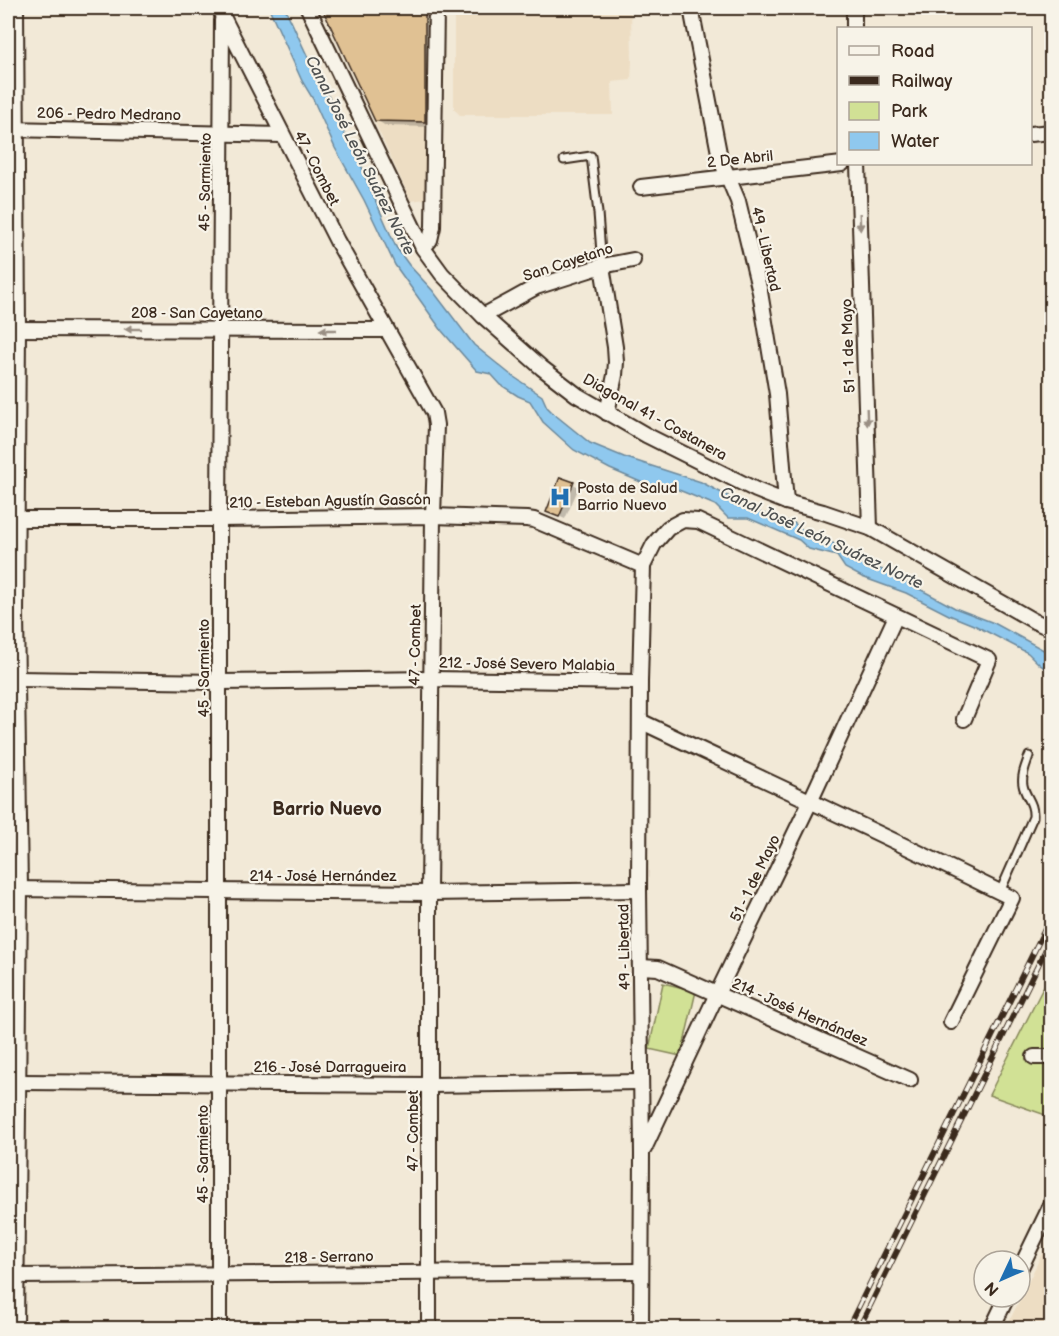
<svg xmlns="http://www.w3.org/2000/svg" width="1059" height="1336" font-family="'Balsamiq Sans',sans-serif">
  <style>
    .built { fill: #edddc3 }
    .green { fill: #d1e195; stroke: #86865a; stroke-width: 1.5 }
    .water { fill: #8fc8ee; stroke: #6d899b; stroke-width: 1.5 }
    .shadow { fill: #0003 }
    .building { fill: #e0c193; stroke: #3b2a1e; stroke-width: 1.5 }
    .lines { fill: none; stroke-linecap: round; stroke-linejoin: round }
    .lane-casing { stroke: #3b2a1e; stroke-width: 11 }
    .street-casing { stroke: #3b2a1e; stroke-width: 18 }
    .lane { stroke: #f7f3e8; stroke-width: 7 }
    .street { stroke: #f7f3e8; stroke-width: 14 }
    .rail-casing { stroke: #3b2a1e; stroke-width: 6 }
    .rail { stroke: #f7f3e8; stroke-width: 4; stroke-dasharray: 11; stroke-linecap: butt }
    .oneway { fill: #998e83 }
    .labels { text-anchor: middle; stroke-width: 4.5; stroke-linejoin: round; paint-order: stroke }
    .street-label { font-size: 15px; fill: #3b2a1e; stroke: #f7f3e8 }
    .poi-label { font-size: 15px; fill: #3b2a1e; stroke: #f7f3e8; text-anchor: start }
    .water-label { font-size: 16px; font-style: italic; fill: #505252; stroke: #f7f3e8 }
    .quarter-label { font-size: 18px; font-weight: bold; fill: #3b2a1e; stroke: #f7f3e8 }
  </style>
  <rect width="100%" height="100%" fill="#f2e9d7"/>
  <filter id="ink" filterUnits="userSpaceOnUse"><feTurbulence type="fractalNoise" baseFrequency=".0167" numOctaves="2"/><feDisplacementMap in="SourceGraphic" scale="12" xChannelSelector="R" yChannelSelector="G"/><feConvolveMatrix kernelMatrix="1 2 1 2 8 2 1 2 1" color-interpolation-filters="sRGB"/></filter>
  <g filter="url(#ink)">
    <!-- built -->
    <g class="built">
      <polygon points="322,8 425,8 425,199 411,201"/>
      <polygon points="454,8 631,8 632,61 631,80 612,82 613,115 460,115 454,109"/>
      <polygon points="1051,1235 1051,1328 1006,1328"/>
    </g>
    <!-- green -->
    <g class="green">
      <polygon points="1051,972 1051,1117 989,1095"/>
      <polygon points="663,983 696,991 681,1056 649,1049"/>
    </g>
    <!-- water -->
    <polygon class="water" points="269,8 285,8 324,92 329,97 340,121 346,138 360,161 366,179 396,247 409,265 433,291 474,345 511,375 542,396 547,407 554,414 590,443 624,457 701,482 758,512 794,523 812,538 826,540 837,545 844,554 861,563 886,571 955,608 994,623 1051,654 1051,672 1040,665 1028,653 976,626 949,615 906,593 862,577 845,568 837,556 809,549 799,540 748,518 728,518 715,505 691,495 669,486 650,486 610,469 574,450 543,422 530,401 518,396 501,385 491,374 477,371 442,331 395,265 364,200 335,148 313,99 302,81"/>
    <!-- shadow -->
    <g class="shadow">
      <polygon points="323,8 434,8 434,127 386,126 376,120"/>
      <polygon points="573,484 579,487 565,519 554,514"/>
    </g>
    <!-- building -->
    <g class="building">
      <polygon points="322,8 425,8 425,122 375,121"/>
      <polygon points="560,477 574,482 559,517 546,512"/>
    </g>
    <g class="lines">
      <defs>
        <g id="lane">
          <polyline points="564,160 591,156 598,213 602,266"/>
          <path d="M 1000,892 L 1033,817 C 1034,802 1025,797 1023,785 C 1021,775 1026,765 1029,756"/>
        </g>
        <g id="street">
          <polyline points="308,8 423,248 442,274 483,316 542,368 577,395 646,435 756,490 786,502 823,512 870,528 1034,621 1052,629"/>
          <polyline points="691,8 720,158 738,201 760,292 777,394 786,502"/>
          <polyline points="854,8 854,28"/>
          <polyline points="222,15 337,241 434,413 436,425 433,516 429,893 429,1328"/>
          <polyline points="8,129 282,135"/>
          <polyline points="1030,134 1052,132"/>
          <polyline points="858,164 870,528"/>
          <polyline points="641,187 842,164"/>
          <polyline points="423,248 430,240 433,227 436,8"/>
          <polyline points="602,266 615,347 616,362 615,375 607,413"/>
          <polyline points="483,316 536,287 602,266 633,260"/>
          <polyline points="8,329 386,330"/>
          <polyline points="9,519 219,519 433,516 527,519 534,520 643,566"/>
          <polyline points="17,679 220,682 431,679 640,682"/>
          <path d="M 640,721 C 764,780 889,837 1012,898 L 951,1022"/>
          <polyline points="8,889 429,893 639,890"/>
          <polyline points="641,967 658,968 910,1080"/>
          <polyline points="1034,1057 1052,1057"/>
          <polyline points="19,1082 430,1085 641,1082"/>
          <polyline points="644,1149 717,994 810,802 896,616"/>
          <polyline points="1020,1269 1052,1203"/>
          <polyline points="17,1276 641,1271"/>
          <polyline points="16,1328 20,889 16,615 18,329 16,8"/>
          <polyline points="219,1328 219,519 222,20"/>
          <polyline points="641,1328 642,1154 639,890 640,682 643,566 654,544 668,528 683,520 698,521 989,660 964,719"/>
          <polyline points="992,1328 1007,1297"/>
        </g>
      </defs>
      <!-- lane casing -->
      <use href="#lane" class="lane-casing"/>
      <!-- street casing -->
      <use href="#street" class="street-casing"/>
      <!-- lane -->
      <use href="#lane" class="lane"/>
      <!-- street -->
      <use href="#street" class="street"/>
      <defs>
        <g id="rail">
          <polyline points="848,1328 1052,915"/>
          <polyline points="859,1328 1052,937"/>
        </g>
      </defs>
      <!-- rail casing -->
      <use href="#rail" class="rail-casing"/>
      <!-- rail -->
      <use href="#rail" class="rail"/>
    </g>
    <!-- one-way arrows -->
    <defs><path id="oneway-solid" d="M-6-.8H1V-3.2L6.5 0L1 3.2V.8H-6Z" transform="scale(1.5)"/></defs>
    <g class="oneway">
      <use href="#oneway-solid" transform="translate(860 222) rotate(88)"/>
      <use href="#oneway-solid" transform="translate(133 329) rotate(-180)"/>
      <use href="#oneway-solid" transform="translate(328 330) rotate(-180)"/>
      <use href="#oneway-solid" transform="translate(867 417) rotate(88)"/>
    </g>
  </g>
  <!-- icons -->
  <defs>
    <symbol id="hospital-bare" viewBox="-9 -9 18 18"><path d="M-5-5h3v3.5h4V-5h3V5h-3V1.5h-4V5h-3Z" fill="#1f6fb2" stroke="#f7f3e8" stroke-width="2.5" paint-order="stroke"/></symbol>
  </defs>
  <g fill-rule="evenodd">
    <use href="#hospital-bare" x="545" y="482" width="30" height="30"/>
  </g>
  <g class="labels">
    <!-- street labels -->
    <g class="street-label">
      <text transform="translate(109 114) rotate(1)" y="5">206 - Pedro Medrano</text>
      <text transform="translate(740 159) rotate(-6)" y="5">2 De Abril</text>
      <text transform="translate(317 168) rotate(63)" y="5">47 - Combet</text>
      <text transform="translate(205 182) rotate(-89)" y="5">45 - Sarmiento</text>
      <text transform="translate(766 249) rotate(77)" y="5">49 - Libertad</text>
      <text transform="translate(568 262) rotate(-18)" y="5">San Cayetano</text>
      <text x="197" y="318">208 - San Cayetano</text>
      <text transform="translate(848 346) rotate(-92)" y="5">51 - 1 de Mayo</text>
      <text transform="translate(655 417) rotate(29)" y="5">Diagonal 41 - Costanera</text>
      <text transform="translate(330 501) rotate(-1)" y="5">210 - Esteban Agustín Gascón</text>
      <text transform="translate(415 645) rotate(-89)" y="5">47 - Combet</text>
      <text transform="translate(527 664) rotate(1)" y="5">212 - José Severo Malabia</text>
      <text transform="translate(204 668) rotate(-90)" y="5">45 - Sarmiento</text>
      <text x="323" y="881">214 - José Hernández</text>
      <text transform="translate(755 878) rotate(-64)" y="5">51 - 1 de Mayo</text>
      <text transform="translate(624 947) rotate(-91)" y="5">49 - Libertad</text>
      <text transform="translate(800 1012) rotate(24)" y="5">214 - José Hernández</text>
      <text x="330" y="1072">216 - José Darragueira</text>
      <text transform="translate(413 1131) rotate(-90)" y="5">47 - Combet</text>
      <text transform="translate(203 1154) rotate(-90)" y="5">45 - Sarmiento</text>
      <text transform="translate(329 1257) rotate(-1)" y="5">218 - Serrano</text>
    </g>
    <!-- poi labels -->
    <g class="poi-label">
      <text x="577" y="493">Posta de Salud<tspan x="577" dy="17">Barrio Nuevo</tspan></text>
    </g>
    <!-- water labels -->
    <g class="water-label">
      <text transform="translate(361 155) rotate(63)" y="6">Canal José León Suárez Norte</text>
      <text transform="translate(822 537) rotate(25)" y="6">Canal José León Suárez Norte</text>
    </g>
    <!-- quarter labels -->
    <g class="quarter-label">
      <text x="327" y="815">Barrio Nuevo</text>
    </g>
  </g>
  <!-- margin -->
  <rect width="1059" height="1336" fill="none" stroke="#f7f3e8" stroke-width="30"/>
  <rect x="15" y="15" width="1029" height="1306" fill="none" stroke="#3b2a1e" stroke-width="2" filter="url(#ink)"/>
  <!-- legend -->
  <rect x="837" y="27" width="195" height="138" fill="#f7f3e8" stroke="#aca397" stroke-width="1.5"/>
  <rect x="849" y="46" width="30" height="9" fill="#f7f3e8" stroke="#aca397" stroke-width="1.5"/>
  <text x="891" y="57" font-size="18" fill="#3b2a1e">Road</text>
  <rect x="849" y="76" width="30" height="9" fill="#3b2a1e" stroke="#aca397" stroke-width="1.5"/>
  <text x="891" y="87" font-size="18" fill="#3b2a1e">Railway</text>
  <rect x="849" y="102" width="30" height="18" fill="#d1e195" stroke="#aca397" stroke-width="1.5"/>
  <text x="891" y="117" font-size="18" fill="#3b2a1e">Park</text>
  <rect x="849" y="132" width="30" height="18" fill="#8fc8ee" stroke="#aca397" stroke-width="1.5"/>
  <text x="891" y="147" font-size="18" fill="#3b2a1e">Water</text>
  <!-- north arrow -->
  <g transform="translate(1002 1279) rotate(226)"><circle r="28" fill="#f7f3e8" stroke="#aca397" stroke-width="1.5"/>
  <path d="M0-4.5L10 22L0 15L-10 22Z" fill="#1f6fb2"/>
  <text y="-9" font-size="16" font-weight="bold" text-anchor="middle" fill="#3b2a1e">N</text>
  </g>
</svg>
